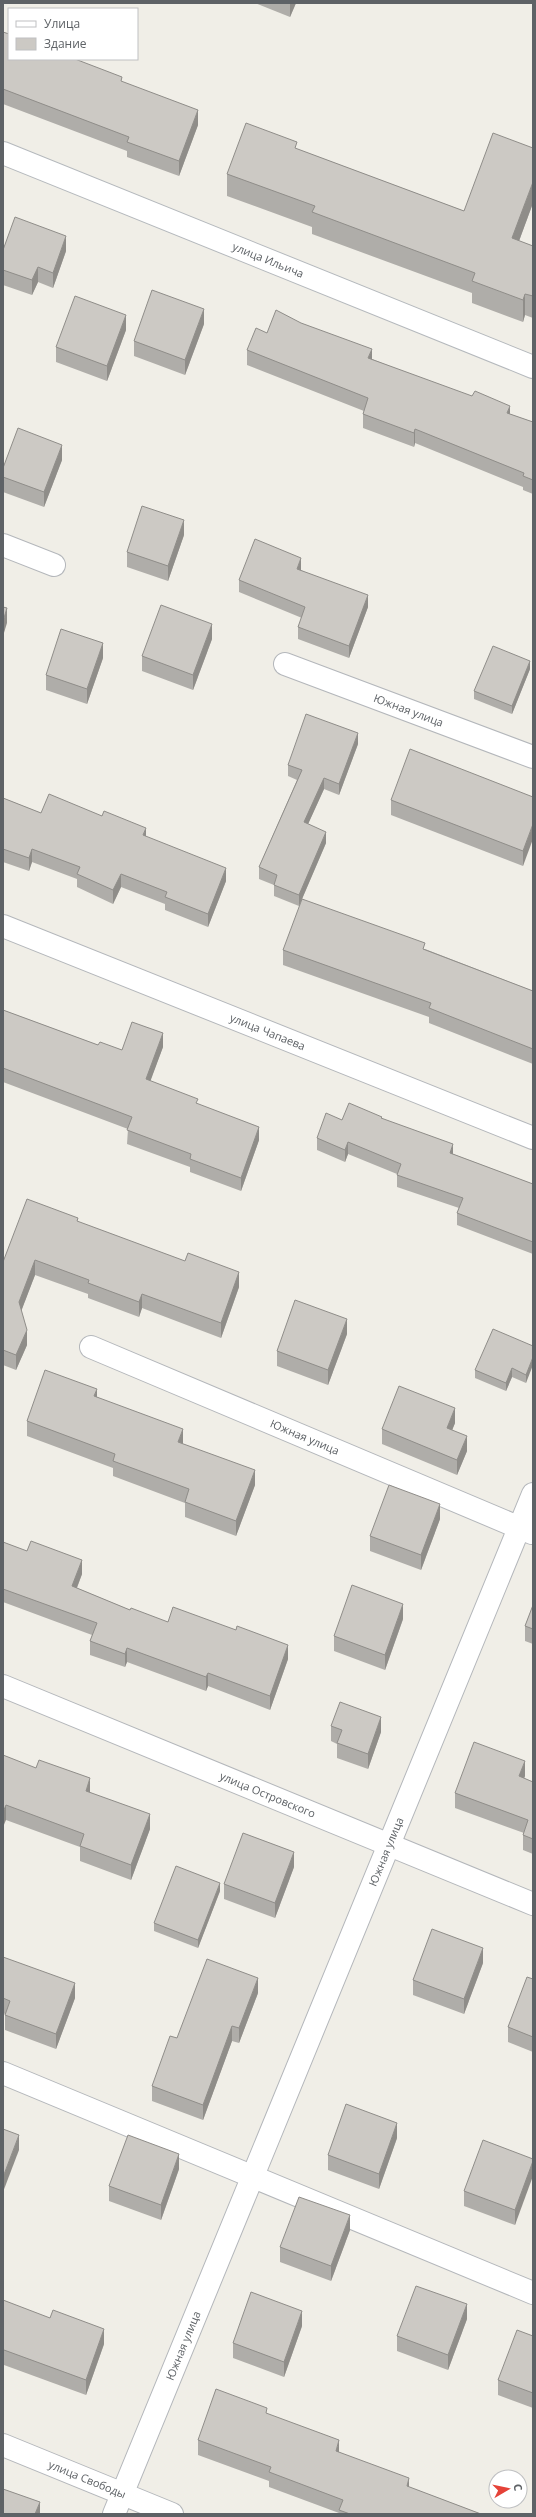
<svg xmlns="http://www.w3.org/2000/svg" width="536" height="2517" font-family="'Open Sans',sans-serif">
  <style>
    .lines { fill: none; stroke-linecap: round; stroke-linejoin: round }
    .minor-casing { stroke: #b4b7bb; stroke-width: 24 }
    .tertiary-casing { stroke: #b4b7bb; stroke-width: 24 }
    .secondary-casing { stroke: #b5b9bd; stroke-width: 24 }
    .minor { stroke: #fff; stroke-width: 22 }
    .tertiary { stroke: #fff; stroke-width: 22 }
    .secondary { stroke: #fff; stroke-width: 22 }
    .wall { fill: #afada9 }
    .shaded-wall { fill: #8f8d89 }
    .building { fill: #ccc9c4; stroke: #8f8d89 }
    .labels { text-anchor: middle; stroke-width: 3.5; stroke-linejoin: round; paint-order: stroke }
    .street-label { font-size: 11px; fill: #5e6266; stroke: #fff }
  </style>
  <rect width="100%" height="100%" fill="#f0eee7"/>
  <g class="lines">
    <defs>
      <g id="minor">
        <polyline points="3,545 54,565"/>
        <path id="s1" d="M 285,664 L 533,757"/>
        <path id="s2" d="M 91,1347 L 532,1533"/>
        <path id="s3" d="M 3,1686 L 533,1904"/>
        <polyline points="3,2073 533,2293"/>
        <path id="s4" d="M 3,2445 L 172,2514"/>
        <path id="s5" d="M 114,2514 L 533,1494"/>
      </g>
      <g id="tertiary">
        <path id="s6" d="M 3,926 L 533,1138"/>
      </g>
      <g id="secondary">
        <path id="s7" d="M 3,153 L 533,367"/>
      </g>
    </defs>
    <!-- minor casing -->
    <use href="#minor" class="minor-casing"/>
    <!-- tertiary casing -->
    <use href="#tertiary" class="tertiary-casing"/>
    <!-- secondary casing -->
    <use href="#secondary" class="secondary-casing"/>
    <!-- minor -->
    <use href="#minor" class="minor"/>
    <!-- tertiary -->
    <use href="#tertiary" class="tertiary"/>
    <!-- secondary -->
    <use href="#secondary" class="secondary"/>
  </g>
  <!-- wall -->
  <g class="wall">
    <polygon points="255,3 296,3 290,17"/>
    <polygon points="3,32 122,82 198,125 179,176 127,157 127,151 3,104"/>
    <polygon points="297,149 464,211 533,203 519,241 533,246 533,318 525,315 523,322 472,303 472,293 312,234 312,227 227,196 227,174"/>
    <polygon points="3,250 66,251 53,288 38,282 32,295 3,285"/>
    <polygon points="204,324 185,375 134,356 134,341"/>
    <polygon points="126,330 107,381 56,362 56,347"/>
    <polygon points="267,333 372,359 510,414 533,422 533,494 523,490 523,487 415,443 414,447 363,428 363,414 364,411 247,365 247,350"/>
    <polygon points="62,460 44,507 3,492 3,468"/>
    <polygon points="184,535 168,581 127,567 127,552"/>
    <polygon points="301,570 368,607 349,658 298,639 298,627 302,618 239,592 239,580"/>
    <polygon points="212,639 193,690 142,671 142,656"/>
    <polygon points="103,658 87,704 46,690 46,675"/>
    <polygon points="530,669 512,714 474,699 474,691"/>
    <polygon points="358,744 339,795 324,789 308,824 326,843 299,906 274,896 274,885 259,879 259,867 297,780 288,776 288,765"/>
    <polygon points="533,797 523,866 391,815 391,800"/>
    <polygon points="3,798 41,813 146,837 226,881 208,927 165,910 165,904 121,887 113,904 77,887 77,879 32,862 29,871 3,862"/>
    <polygon points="425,949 533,991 533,1064 429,1023 429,1017 283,965 283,950"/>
    <polygon points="3,1010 98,1045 122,1050 163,1047 150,1081 198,1104 259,1140 241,1191 190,1172 190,1167 127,1144 128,1129 3,1082"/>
    <polygon points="382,1119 453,1154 533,1184 533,1254 457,1225 457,1213 459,1208 397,1187 397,1174 348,1154 345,1162 317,1150 317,1138 342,1120"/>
    <polygon points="78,1222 239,1287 221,1338 142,1308 139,1317 88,1298 88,1294 35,1275 21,1311 27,1345 16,1370 3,1365 3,1262"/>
    <polygon points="347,1334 328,1385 277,1366 277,1351"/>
    <polygon points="533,1346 526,1383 512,1377 506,1391 475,1378 475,1370"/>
    <polygon points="97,1397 183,1444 255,1485 236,1536 185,1517 185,1503 113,1476 113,1468 27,1436 27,1421"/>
    <polygon points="455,1423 452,1430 467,1451 457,1475 382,1444 382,1429"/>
    <polygon points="440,1519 421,1570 370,1551 370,1536"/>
    <polygon points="3,1542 82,1574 77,1588 130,1610 168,1622 288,1659 270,1710 208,1686 206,1691 127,1662 125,1667 90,1655 90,1641 92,1635 3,1602"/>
    <polygon points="533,1605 533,1644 525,1641 525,1626"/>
    <polygon points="403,1619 385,1670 334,1651 334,1636"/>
    <polygon points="331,1726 381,1732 368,1769 337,1758 337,1744 331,1741"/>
    <polygon points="3,1755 90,1792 150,1829 131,1880 80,1861 80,1847 6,1820"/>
    <polygon points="525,1776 524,1778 533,1782 533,1854 523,1850 523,1835 524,1833 455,1808 455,1793"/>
    <polygon points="294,1867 275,1918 224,1899 224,1884"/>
    <polygon points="220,1891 198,1948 154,1931 154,1923"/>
    <polygon points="3,1957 75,1998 56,2049 5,2030 5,2014 3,2013"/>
    <polygon points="483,1963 464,2014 413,1995 413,1980"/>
    <polygon points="533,1979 533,2052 508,2042 508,2027"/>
    <polygon points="258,1993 239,2043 232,2041 203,2120 152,2101 152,2086 177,2038"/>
    <polygon points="397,2138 379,2189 328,2170 328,2155"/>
    <polygon points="533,2159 515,2225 464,2206 464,2191"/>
    <polygon points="179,2169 161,2220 109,2201 109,2186"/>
    <polygon points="350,2230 331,2281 280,2262 280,2247"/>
    <polygon points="3,2300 104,2344 86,2395 4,2365"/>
    <polygon points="467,2319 448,2370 397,2351 397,2336"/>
    <polygon points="302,2326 284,2377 233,2358 233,2343"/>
    <polygon points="533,2336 533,2408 498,2395 498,2380"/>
    <polygon points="267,2414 339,2452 409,2487 481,2514 339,2514 339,2513 269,2487 269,2481 198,2455 198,2440"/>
  </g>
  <!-- shaded-wall -->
  <g class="shaded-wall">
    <polygon points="290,3 296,3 290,17"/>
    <polygon points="198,110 198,125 179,176 179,161"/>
    <polygon points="533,182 533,203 512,260 512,238"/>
    <polygon points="66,236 66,251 53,288 53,273"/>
    <polygon points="38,267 38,282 32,295 32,280"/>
    <polygon points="525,294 525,315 523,322 523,300"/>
    <polygon points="204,309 204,324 185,375 185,360"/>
    <polygon points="126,315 126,330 107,381 107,366"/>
    <polygon points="372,349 372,363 368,358"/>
    <polygon points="510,406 510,420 507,413"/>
    <polygon points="415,429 415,443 414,447 414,433"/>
    <polygon points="62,445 62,460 44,507 44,492"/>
    <polygon points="184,520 184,535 168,581 168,566"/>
    <polygon points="301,558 301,570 297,581 297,569"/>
    <polygon points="368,595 368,607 349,658 349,646"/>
    <polygon points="7,608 7,623 3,636 3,621"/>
    <polygon points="212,624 212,639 193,690 193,675"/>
    <polygon points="103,643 103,658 87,704 87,689"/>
    <polygon points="530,661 530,669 512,714 512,706"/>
    <polygon points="358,733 358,744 339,795 339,784"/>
    <polygon points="324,778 324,789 304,833 304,822"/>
    <polygon points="533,824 533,839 523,866 523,851"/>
    <polygon points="146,828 146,841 143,835"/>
    <polygon points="326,832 326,843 299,906 299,895"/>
    <polygon points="32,849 32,862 29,871 29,858"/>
    <polygon points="226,868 226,881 208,927 208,914"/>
    <polygon points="121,874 121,887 113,904 113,890"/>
    <polygon points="163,1033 163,1047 146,1093 146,1079"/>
    <polygon points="259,1127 259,1140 241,1191 241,1178"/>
    <polygon points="348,1142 348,1154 345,1162 345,1150"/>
    <polygon points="453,1144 453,1156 450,1153"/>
    <polygon points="35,1260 35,1275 19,1317 19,1302"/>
    <polygon points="239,1272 239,1287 221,1338 221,1323"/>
    <polygon points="142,1294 142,1308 139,1317 139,1302"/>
    <polygon points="347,1319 347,1334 328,1385 328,1370"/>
    <polygon points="27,1330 27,1345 16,1370 16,1355"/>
    <polygon points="533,1357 533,1365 526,1383 526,1375"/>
    <polygon points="512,1368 512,1377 506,1391 506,1383"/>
    <polygon points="97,1389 97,1404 94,1396"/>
    <polygon points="455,1408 455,1423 447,1443 447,1428"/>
    <polygon points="183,1429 183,1444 178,1442"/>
    <polygon points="467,1436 467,1451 457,1475 457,1460"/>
    <polygon points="255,1470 255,1485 236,1536 236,1521"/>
    <polygon points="440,1504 440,1519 421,1570 421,1555"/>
    <polygon points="82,1560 82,1574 72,1600 72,1586"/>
    <polygon points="403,1604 403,1619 385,1670 385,1655"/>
    <polygon points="288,1645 288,1659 270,1710 270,1696"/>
    <polygon points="127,1648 127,1662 125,1667 125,1654"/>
    <polygon points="208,1673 208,1686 206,1691 206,1677"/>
    <polygon points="381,1717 381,1732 368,1769 368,1754"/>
    <polygon points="525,1761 525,1776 519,1791 519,1776"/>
    <polygon points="90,1778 90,1793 86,1791"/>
    <polygon points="6,1805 6,1820 3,1827 3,1812"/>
    <polygon points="150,1814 150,1829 131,1880 131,1865"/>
    <polygon points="294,1852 294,1867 275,1918 275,1903"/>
    <polygon points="220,1883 220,1891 198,1948 198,1940"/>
    <polygon points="483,1948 483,1963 464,2014 464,1999"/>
    <polygon points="258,1978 258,1993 239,2043 239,2028"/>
    <polygon points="75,1983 75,1998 56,2049 56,2034"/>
    <polygon points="232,2026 232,2041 203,2120 203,2105"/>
    <polygon points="397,2123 397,2138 379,2189 379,2174"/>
    <polygon points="19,2135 19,2150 3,2192 3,2177"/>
    <polygon points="179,2154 179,2169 161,2220 161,2205"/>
    <polygon points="533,2161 533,2176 515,2225 515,2210"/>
    <polygon points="350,2215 350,2230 331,2281 331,2266"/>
    <polygon points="467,2304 467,2319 448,2370 448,2355"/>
    <polygon points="302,2311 302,2326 284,2377 284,2362"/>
    <polygon points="104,2329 104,2344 86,2395 86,2380"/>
    <polygon points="4,2350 4,2365 3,2367 3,2352"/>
    <polygon points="339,2440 339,2456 336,2451"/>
    <polygon points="409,2478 409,2493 407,2486"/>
    <polygon points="40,2502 40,2514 35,2514"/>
  </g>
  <!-- building -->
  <g class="building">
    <polygon points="3,32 9,34 9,59 75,59 122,77 121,81 198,110 179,161 127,142 129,137 3,89"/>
    <polygon points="246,123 297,142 295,148 464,211 493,133 533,148 533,182 512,238 533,246 533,296 525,294 523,300 472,281 475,273 312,212 315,206 227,174"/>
    <polygon points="15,217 66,236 53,273 38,267 32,280 3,270 3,250"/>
    <polygon points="152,290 204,309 185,360 134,341"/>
    <polygon points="75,296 126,315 107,366 56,347"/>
    <polygon points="276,310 301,323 372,349 368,358 472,396 475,391 510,406 507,413 533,422 533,480 523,476 524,473 415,429 414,433 363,414 368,398 247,350 256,328 267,333"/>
    <polygon points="18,428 62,445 44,492 3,477 3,468"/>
    <polygon points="142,506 184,520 168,566 127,552"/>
    <polygon points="255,539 301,558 297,569 368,595 349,646 298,627 305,607 239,580"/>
    <polygon points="161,605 212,624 193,675 142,656"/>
    <polygon points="3,607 7,608 3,621"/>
    <polygon points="61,629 103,643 87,689 46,675"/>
    <polygon points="493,646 530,661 512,706 474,691"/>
    <polygon points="306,714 358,733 339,784 324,778 304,822 326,832 299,895 274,885 277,875 259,867 302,770 288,765"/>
    <polygon points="410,749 533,797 533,824 523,851 391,800"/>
    <polygon points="49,794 102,816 104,811 146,828 143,835 226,868 208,914 165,897 167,892 121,874 113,890 77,874 80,867 32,849 29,858 3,849 3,798 41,813"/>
    <polygon points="302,899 425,943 423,949 533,991 533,1049 429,1008 431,1003 283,950"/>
    <polygon points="3,1010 98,1045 100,1042 122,1050 132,1022 163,1033 146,1079 198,1099 196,1103 259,1127 241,1178 190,1159 191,1154 127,1130 132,1117 3,1068"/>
    <polygon points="349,1103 382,1117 381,1118 453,1144 450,1153 533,1184 533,1242 457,1213 463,1198 397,1175 401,1164 348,1142 345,1150 317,1138 326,1113 342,1120"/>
    <polygon points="27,1199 78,1218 77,1221 185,1261 188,1253 239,1272 221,1323 142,1294 139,1302 88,1283 89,1280 35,1260 19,1302 27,1330 16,1355 3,1350 3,1262"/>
    <polygon points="295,1300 347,1319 328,1370 277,1351"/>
    <polygon points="493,1329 533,1346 533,1357 526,1375 512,1368 506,1383 475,1370"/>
    <polygon points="45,1370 97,1389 94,1396 183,1429 178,1442 255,1470 236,1521 185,1502 189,1489 113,1461 115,1454 27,1421"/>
    <polygon points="399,1386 455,1408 447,1428 467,1436 457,1460 382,1429"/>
    <polygon points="389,1485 440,1504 421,1555 370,1536"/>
    <polygon points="31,1541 82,1560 72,1586 130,1610 131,1608 168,1622 173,1607 236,1630 237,1626 288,1645 270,1696 208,1673 206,1677 127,1648 125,1654 90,1641 97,1623 3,1589 3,1542 27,1551"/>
    <polygon points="352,1585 403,1604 385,1655 334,1636"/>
    <polygon points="533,1605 533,1629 525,1626"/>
    <polygon points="340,1702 381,1717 368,1754 337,1743 342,1730 331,1726"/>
    <polygon points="474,1742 525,1761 519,1776 533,1782 533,1839 523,1835 528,1820 455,1793"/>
    <polygon points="3,1755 36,1768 39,1760 90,1778 86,1791 150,1814 131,1865 80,1846 84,1834 6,1805 3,1812"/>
    <polygon points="243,1833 294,1852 275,1903 224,1884"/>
    <polygon points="176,1866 220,1883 198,1940 154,1923"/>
    <polygon points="432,1929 483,1948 464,1999 413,1980"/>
    <polygon points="3,1957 75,1983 56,2034 5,2015 10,2001 3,1998"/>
    <polygon points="207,1959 258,1978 239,2028 232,2026 203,2105 152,2086 170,2036 177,2038"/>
    <polygon points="527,1977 533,1979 533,2037 508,2027"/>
    <polygon points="346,2104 397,2123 379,2174 328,2155"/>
    <polygon points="3,2129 19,2135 3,2177"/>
    <polygon points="128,2135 179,2154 161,2205 109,2186"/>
    <polygon points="483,2140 533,2159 533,2161 515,2210 464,2191"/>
    <polygon points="299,2197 350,2215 331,2266 280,2247"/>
    <polygon points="416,2286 467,2304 448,2355 397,2336"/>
    <polygon points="251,2292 302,2311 284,2362 233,2343"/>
    <polygon points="3,2300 50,2318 53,2310 104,2329 86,2380 4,2350 3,2352"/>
    <polygon points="517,2330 533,2336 533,2393 498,2380"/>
    <polygon points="216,2389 267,2408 266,2413 339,2440 336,2451 409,2478 407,2486 481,2514 350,2514 339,2510 343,2500 269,2472 271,2467 198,2440"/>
    <polygon points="3,2489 40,2502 35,2514 3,2514"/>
  </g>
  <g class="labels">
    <!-- street labels -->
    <g class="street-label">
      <text dy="4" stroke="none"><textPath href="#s7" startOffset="286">улица Ильича</textPath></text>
      <text dy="4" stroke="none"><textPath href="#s1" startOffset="132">Южная улица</textPath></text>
      <text dy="4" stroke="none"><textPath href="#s6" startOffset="285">улица Чапаева</textPath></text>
      <text dy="4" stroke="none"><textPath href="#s2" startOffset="232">Южная улица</textPath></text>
      <text dy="4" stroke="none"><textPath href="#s3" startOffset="286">улица Островского</textPath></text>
      <text dy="4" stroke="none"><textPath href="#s5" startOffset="716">Южная улица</textPath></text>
      <text dy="4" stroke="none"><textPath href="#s5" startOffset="182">Южная улица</textPath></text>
      <text dy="4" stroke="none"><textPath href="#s4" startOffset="91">улица Свободы</textPath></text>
    </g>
  </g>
  <!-- border -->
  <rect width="536" height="2517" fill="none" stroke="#5e6266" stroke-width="8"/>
  <!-- legend -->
  <rect x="8" y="8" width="130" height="52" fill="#ffffff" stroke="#bfc0c2"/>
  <rect x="16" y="21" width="20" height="6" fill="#ffffff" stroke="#bfc0c2"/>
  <text x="44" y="28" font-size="12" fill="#5e6266">Улица</text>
  <rect x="16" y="38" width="20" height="12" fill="#ccc9c4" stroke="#bfc0c2"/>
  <text x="44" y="48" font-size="12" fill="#5e6266">Здание</text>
  <!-- north arrow -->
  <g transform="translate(508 2489) rotate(81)"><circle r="19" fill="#ffffff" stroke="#bfc0c2"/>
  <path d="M0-3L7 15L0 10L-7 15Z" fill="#e54238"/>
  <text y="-6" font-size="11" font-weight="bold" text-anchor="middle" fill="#5e6266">С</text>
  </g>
</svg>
